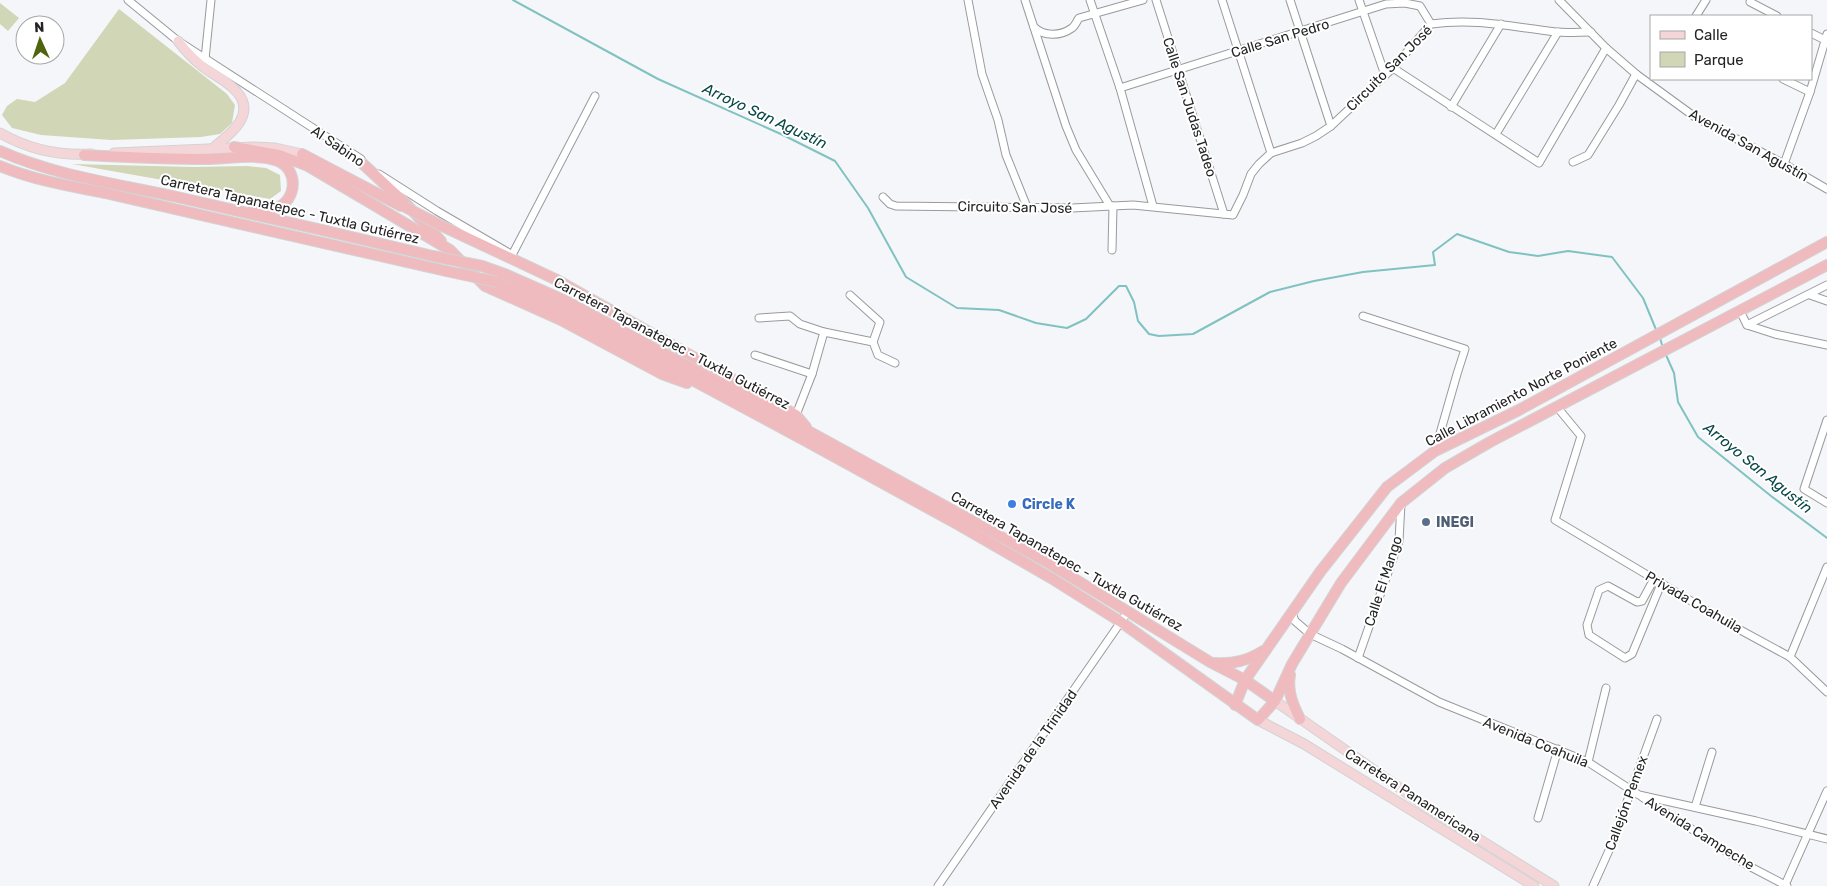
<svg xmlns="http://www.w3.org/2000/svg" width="1827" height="886" font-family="Rubik,sans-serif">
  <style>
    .green { fill: #d1d6b7 }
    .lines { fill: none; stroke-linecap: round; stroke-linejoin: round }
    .stream { stroke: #80c2c1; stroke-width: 2 }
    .minor-casing { stroke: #999a9e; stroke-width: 9 }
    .major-casing { stroke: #d3d3d4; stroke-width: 11 }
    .highway-casing { stroke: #d3d3d4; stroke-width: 12 }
    .minor { stroke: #fff; stroke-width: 7 }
    .major { stroke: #f5d6d8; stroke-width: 9 }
    .highway { stroke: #efbbbe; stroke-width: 10 }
    .highway-bridge-casing { stroke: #d3d3d4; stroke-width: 12; stroke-linecap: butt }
    .highway-bridge { stroke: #efbbbe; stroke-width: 10 }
    .shop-dot { fill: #3f7fe0; stroke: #fff; stroke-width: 2 }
    .service-dot { fill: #5c6f8a; stroke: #fff; stroke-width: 2 }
    .labels { text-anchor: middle; stroke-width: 4; stroke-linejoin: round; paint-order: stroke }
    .street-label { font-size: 14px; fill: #242426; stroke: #fff }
    .shop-label { font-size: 14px; font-weight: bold; fill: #366cbe; stroke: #fff; text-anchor: start }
    .service-label { font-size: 14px; font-weight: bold; fill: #4e5e75; stroke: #fff; text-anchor: start }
    .water-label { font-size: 15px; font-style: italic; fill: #084747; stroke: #fff }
  </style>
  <rect width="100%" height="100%" fill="#f5f6f9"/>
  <!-- green -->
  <g class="green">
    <polygon points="0,3 19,18 8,31 0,24"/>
    <polygon points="119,9 227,94 235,105 232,123 220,134 201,137 111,140 41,135 12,128 2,115 7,106 17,99 35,102 65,83"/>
    <polygon points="72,164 194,167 247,166 266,168 280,175 281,191 270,199"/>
  </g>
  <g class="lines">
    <!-- stream -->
    <g class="stream">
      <polyline points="513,0 658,79 783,135 835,161 868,208 906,277 957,308 999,310 1036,323 1067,328 1086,319 1119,286 1126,286 1134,302 1138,321 1149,334 1159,336 1193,334 1270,292 1314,281 1363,272 1435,265 1433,252 1457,234 1509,252 1538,256 1568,251 1612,257 1643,298 1657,332"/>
      <polyline points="1660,338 1663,348"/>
      <polyline points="1666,355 1674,373 1678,402 1698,437 1771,496 1827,538"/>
    </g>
    <defs>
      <g id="minor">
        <polyline points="128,0 178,41 361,159 364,164"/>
        <polyline points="968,0 982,74 998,120 1006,155 1027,207"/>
        <polyline points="1025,0 1066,126 1076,150 1110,206"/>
        <polyline points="1090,0 1120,88 1153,206"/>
        <polyline points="1156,0 1224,214"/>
        <polyline points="1222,0 1271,153"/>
        <polyline points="1290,0 1331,126"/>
        <polyline points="1359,0 1385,75"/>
        <polyline points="1559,0 1606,48 1636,74 1695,117 1784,164 1827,189"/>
        <polyline points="1750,2 1777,16"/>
        <polyline points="1696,16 1706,0"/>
        <path d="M 1034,27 C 1044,37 1061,36 1072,28 C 1075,26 1077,21 1079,18 L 1143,0"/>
        <polyline points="1811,33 1827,41"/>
        <polyline points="205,59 211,0"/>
        <polyline points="1393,68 1539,163 1606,48"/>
        <polyline points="1783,79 1810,92"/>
        <polyline points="1120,88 1386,4 1405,3 1420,6 1431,24"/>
        <polyline points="1451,107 1501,24"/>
        <polyline points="1496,134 1558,32"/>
        <polyline points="1573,162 1588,155 1619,105 1636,74"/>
        <polyline points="1784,164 1810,92 1827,34"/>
        <polyline points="379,174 437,211 509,253"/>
        <path d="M 883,197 L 890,204 L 896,206 L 1072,208 L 1133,205 L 1233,215 L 1243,195 L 1251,174 L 1259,164 L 1271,153 L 1302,143 L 1316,136 L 1331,126 L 1393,68 L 1431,24 C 1477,18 1511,27 1556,32 C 1567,33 1580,32 1591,32"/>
        <polyline points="1112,250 1113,206"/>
        <polyline points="512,255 595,96"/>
        <polyline points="850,295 880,322 873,342"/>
        <polyline points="1810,295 1827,301"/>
        <polyline points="1740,311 1747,325 1775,334 1827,345"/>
        <polyline points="1363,316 1465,349 1457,374 1435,451"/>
        <polyline points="759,318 790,316 800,324 824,332 873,342 878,355 895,363"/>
        <polyline points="1747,325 1827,285"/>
        <polyline points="755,355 812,374"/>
        <polyline points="1557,407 1581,436 1555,520 1733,626 1790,657 1827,692"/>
        <polyline points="796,415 812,374 824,332"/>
        <polyline points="1827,420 1804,489 1827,503"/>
        <polyline points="1654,579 1642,601 1637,602 1608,586 1599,590 1587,625 1589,635 1625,658 1632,654 1659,589 1663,584"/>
        <polyline points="1292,613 1295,621 1310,634 1342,649 1439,702 1588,762 1639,795 1756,821 1827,839"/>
        <polyline points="1790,657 1827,567"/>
        <polyline points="1358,658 1399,541 1401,503"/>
        <polyline points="1588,762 1606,688"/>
        <polyline points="1642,797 1747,865 1787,886"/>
        <polyline points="1695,807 1712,752"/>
        <polyline points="1538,818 1558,749"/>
        <polyline points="1785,885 1827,791"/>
        <polyline points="938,886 1127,613"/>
        <polyline points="1593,886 1611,846 1657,719"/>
      </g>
      <g id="major">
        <path d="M 178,41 C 185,50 193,59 202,66 C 213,75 228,81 237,92 C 257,115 229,135 213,148"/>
        <path d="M 0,133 C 28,149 59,156 91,154"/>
        <polyline points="114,153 254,147 275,148 302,154"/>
        <polyline points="1275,701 1424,805 1554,886"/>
        <polyline points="1258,720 1304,744 1534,886"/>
      </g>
      <g id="highway">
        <polyline points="234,147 279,155 308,166 450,250 485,286 561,320 662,374 687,383"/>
        <path d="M 0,151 C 56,176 118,184 177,197 C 262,216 348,236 433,256"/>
        <polyline points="302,154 401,206"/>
        <path d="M 84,155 C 124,157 165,159 206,159 C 227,159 258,153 278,161 C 299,170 297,201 276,208 C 269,211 261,210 253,209"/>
        <polyline points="362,163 407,205 441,241"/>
        <path d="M 0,166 C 34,180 69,186 105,193 L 446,271"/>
        <polyline points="440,225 557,280 796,415 806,427"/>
        <polyline points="482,266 507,275 566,301 810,432 1047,562 1210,662 1245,680 1275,701"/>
        <polyline points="497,282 564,311 804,440 959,525 1051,578 1121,622 1258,720 1275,701 1292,664 1341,583 1401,503 1445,468 1490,442 1827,265"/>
        <path d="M 1215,663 C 1233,664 1247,661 1263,651"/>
        <path d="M 1290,675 C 1287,691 1293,705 1300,719"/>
        <polyline points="1235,705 1245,680 1320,572 1387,487 1435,451 1519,410 1827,242"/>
      </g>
    </defs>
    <!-- minor casing -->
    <use href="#minor" class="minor-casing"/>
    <!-- major casing -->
    <use href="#major" class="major-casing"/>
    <!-- highway casing -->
    <use href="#highway" class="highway-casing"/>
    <!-- minor -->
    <use href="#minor" class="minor"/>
    <!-- major -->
    <use href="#major" class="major"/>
    <!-- highway -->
    <use href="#highway" class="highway"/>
    <defs>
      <g id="highway-bridge">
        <polyline points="405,207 440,225"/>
        <polyline points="433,256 482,266"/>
        <polyline points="446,271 497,282"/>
      </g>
    </defs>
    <!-- highway-bridge casing -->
    <use href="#highway-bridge" class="highway-bridge-casing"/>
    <!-- highway-bridge -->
    <use href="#highway-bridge" class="highway-bridge"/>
  </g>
  <!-- markers -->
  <circle class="shop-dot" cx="1012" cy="504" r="5"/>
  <circle class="service-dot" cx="1426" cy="522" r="5"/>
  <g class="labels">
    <!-- street labels -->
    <g class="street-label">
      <text transform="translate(1280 38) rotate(-17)" y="5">Calle San Pedro</text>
      <text transform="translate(1389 68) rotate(-45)" y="5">Circuito San José</text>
      <text transform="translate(1190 107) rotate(72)" y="5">Calle San Judas Tadeo</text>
      <text transform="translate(1749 145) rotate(29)" y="5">Avenida San Agustín</text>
      <text transform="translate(338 146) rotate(34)" y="5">Al Sabino</text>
      <text transform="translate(1015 207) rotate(1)" y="5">Circuito San José</text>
      <text transform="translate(290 209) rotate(13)" y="5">Carretera Tapanatepec - Tuxtla Gutiérrez</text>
      <text transform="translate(672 343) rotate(28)" y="5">Carretera Tapanatepec - Tuxtla Gutiérrez</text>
      <text transform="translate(1521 392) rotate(-28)" y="5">Calle Libramiento Norte Poniente</text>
      <text transform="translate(1067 561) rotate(30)" y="5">Carretera Tapanatepec - Tuxtla Gutiérrez</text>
      <text transform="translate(1383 581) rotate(-72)" y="5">Calle El Mango</text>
      <text transform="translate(1694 602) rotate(30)" y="5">Privada Coahuila</text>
      <text transform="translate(1536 742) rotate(22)" y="5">Avenida Coahuila</text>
      <text transform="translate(1033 749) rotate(-55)" y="5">Avenida de la Trinidad</text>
      <text transform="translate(1413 795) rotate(33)" y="5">Carretera Panamericana</text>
      <text transform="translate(1626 803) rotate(-70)" y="5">Callejón Pemex</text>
      <text transform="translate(1700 833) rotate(32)" y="5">Avenida Campeche</text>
    </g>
    <!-- shop labels -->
    <g class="shop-label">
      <text x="1022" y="509">Circle K</text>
    </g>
    <!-- service labels -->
    <g class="service-label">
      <text x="1436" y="527">INEGI</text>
    </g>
    <!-- water labels -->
    <g class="water-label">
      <text transform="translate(765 116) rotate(25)" y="5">Arroyo San Agustín</text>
      <text transform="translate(1758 468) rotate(39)" y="5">Arroyo San Agustín</text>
    </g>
  </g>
  <!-- legend -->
  <rect x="1650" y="15" width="162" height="65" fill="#ffffff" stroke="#a7a7a8"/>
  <rect x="1660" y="31" width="25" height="8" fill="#f5d6d8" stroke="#a7a7a8"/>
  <text x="1694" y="40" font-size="15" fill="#242426">Calle</text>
  <rect x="1660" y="52" width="25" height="15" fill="#d1d6b7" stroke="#a7a7a8"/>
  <text x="1694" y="65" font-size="15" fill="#242426">Parque</text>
  <!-- north arrow -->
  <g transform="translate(40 40) rotate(357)"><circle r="24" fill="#ffffff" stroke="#a7a7a8"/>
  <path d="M0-4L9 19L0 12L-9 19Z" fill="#4f640f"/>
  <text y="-8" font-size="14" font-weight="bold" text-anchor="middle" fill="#242426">N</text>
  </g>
</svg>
